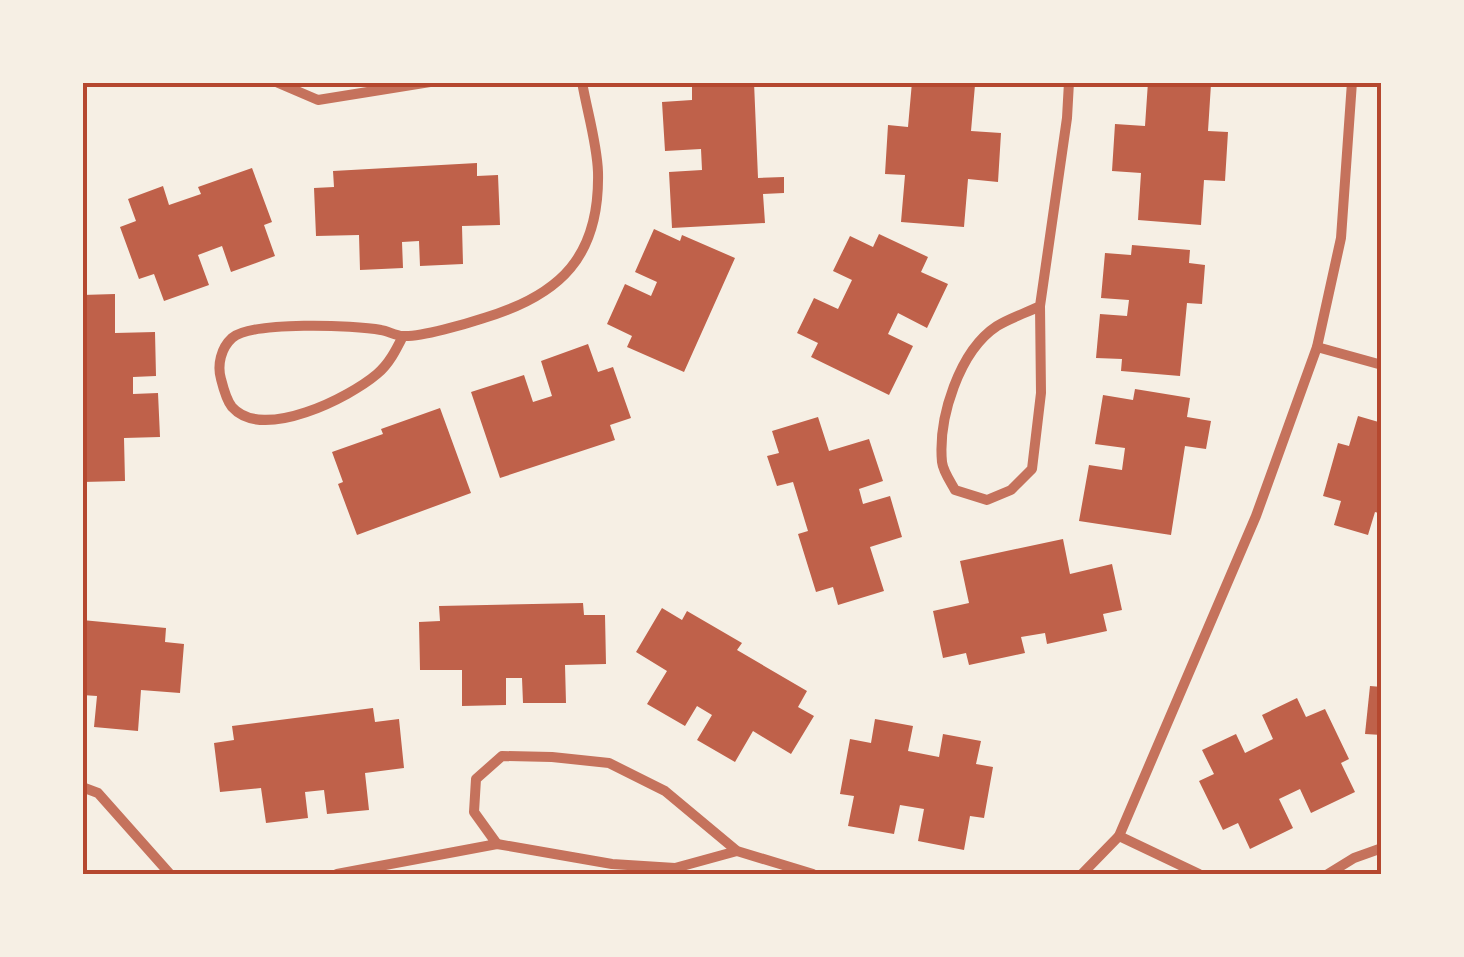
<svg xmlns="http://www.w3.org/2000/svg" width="1464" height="957" font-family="'Asap Condensed',sans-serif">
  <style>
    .building { fill: #bf614a }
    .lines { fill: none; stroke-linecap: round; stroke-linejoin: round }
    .minor { stroke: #c5725c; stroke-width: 10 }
    .neatline { fill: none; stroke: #b5482f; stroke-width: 4 }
  </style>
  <rect width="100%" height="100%" fill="#f6efe4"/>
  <!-- building -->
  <g class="building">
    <polygon points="754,82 758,178 784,177 784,193 763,194 765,223 672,228 669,172 702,170 701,149 665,151 662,102 692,100 692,84"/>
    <polygon points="912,82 975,85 971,131 1001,133 998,182 968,179 964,227 901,222 905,175 885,174 888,125 908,127"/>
    <polygon points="1148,82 1211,84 1208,131 1228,132 1225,181 1204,180 1201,225 1138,220 1141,173 1112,171 1115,124 1145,126"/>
    <polygon points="477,163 477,176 498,175 500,225 462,226 463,264 420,266 419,241 402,242 403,268 360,270 359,235 316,236 314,188 334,187 333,171"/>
    <polygon points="252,168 272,222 264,225 275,256 231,272 222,246 198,255 209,285 164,301 154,274 139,279 120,227 136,221 128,199 163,186 169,205 201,194 198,187"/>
    <polygon points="654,229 680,241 682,235 735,258 684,372 627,347 632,336 607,324 625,284 651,296 657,282 635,272"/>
    <polygon points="879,234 928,257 921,272 948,284 927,328 898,313 888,334 913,346 889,395 811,357 818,343 797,333 814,298 838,309 852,280 833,271 850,236 873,247"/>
    <polygon points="1132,245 1190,250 1189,263 1205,265 1202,304 1187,303 1180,376 1121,371 1122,359 1096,358 1100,314 1127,316 1129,300 1101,298 1105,253 1131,255"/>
    <polygon points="115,294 115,333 155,332 156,376 133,377 133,394 158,393 160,437 124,438 125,481 82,482 82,295"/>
    <polygon points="588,344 598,372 613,367 631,418 610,425 615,440 500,478 471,392 524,375 533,402 552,396 541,361"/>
    <polygon points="1135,389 1190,398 1187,417 1211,421 1206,449 1185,446 1171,535 1079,521 1089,465 1122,470 1125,448 1095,444 1103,395 1133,400"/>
    <polygon points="440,408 471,493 357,535 338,484 343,482 332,452 383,434 381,429"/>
    <polygon points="1358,416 1382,423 1382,514 1375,512 1368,535 1334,525 1341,501 1323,496 1338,443 1349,446"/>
    <polygon points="818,417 829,451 869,439 883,481 859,489 863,504 890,496 902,537 870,547 884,591 838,605 833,587 816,592 798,534 808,531 793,482 777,486 767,456 779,453 772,431"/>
    <polygon points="1063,539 1070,574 1112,564 1122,610 1103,614 1107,631 1047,644 1045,633 1021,637 1025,653 969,665 966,653 943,658 933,611 969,603 960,561"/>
    <polygon points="583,603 584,615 605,615 606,664 565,665 566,703 523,703 522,678 506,678 506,705 462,706 462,670 420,670 419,622 440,621 439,606"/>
    <polygon points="662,608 682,620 687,611 742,643 737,650 807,691 798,707 814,716 791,754 753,731 735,762 697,740 712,715 697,706 685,726 647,704 667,671 636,652"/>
    <polygon points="82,620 166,628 165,642 184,644 180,693 141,690 138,731 94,727 97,696 82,695"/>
    <polygon points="1370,686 1382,687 1382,735 1365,734"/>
    <polygon points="1297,698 1306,717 1325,709 1349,759 1341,763 1355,792 1311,813 1300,789 1279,799 1293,828 1250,849 1238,823 1223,830 1199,781 1214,774 1202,750 1236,734 1245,753 1273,739 1262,715"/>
    <polygon points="373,708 375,722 399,719 404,768 365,773 369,810 327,814 324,790 305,792 308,818 266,823 261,788 220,792 214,743 234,740 232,726"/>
    <polygon points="875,719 913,726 908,751 939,757 943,734 981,741 976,764 993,767 984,818 970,816 964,850 918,841 924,809 900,805 894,834 848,826 854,796 840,794 850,739 871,743"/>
  </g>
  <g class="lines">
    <!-- minor -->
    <g class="minor">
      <polyline points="276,82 318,100 430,82"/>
      <path d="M 1040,306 C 1026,313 1010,318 997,326 C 959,351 938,418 942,462 C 943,471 950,481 955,490 L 987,500 L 1011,490 L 1032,469 L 1041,393 L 1040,306 L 1067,118 L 1069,82"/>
      <path d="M 403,336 C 396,350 389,364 377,374 C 350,397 263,442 232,407 C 227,401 223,387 221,379 C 217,365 221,348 232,338 C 251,321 355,325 381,330 C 388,331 396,336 403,336 C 421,337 466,324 484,318 C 561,295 600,256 598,172 C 597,143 587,111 582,82"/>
      <polyline points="1317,347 1382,365"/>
      <polyline points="82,787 98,793 170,874"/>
      <polyline points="1119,836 1199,874"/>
      <polyline points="497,844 612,864 675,868 737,851"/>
      <polyline points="337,874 497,844 474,812 476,779 502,756 552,757 609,763 665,791 737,851 813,874"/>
      <polyline points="1082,874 1119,836 1256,516 1317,347 1341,238 1352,82"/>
      <polyline points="1328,874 1354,858 1382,848"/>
    </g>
  </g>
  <!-- border -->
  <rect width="1464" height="957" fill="none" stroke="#f6efe4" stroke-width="170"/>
  <rect x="85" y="85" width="1294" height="787" class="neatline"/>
</svg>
